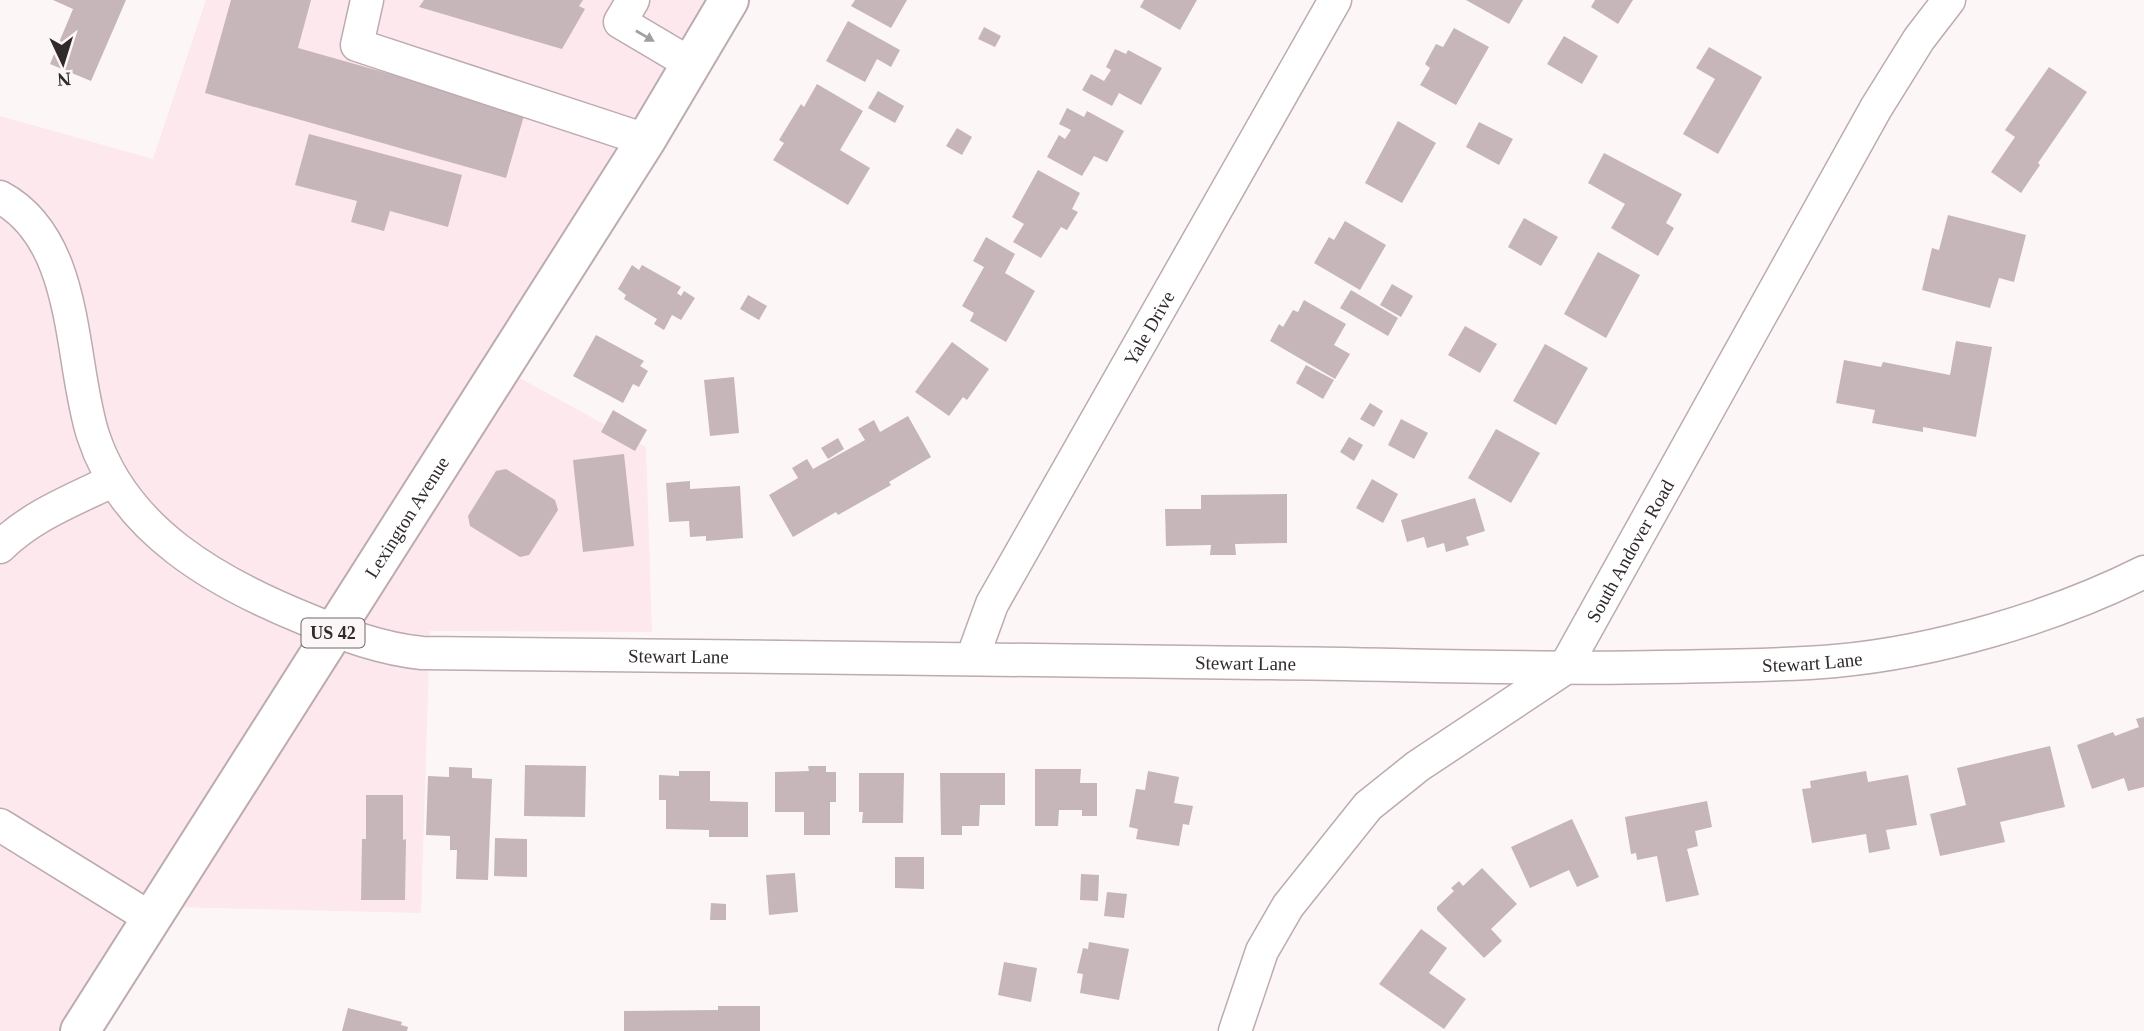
<svg xmlns="http://www.w3.org/2000/svg" width="2144" height="1031" font-family="Georgia,serif">
  <style>
    .built { fill: #fde8ed }
    .building { fill: #c6b5b9 }
    .lines { fill: none; stroke-linecap: round; stroke-linejoin: round }
    .minor-casing { stroke: #bcabaf; stroke-width: 35 }
    .major-casing { stroke: #bcabaf; stroke-width: 42 }
    .minor { stroke: #fff; stroke-width: 32 }
    .major { stroke: #fff; stroke-width: 38 }
    .oneway { fill: #a29fa0 }
    .labels { text-anchor: middle; stroke-width: 6; stroke-linejoin: round; paint-order: stroke }
    .shield { fill: #fdf6f7; stroke: #6e6768; stroke-width: 2 }
    .shield-label { font-size: 18px; font-weight: bold; fill: #302a2b }
    .street-label { font-size: 19px; fill: #302a2b; stroke: #fdf6f7 }
  </style>
  <rect width="100%" height="100%" fill="#fdf6f7"/>
  <!-- built -->
  <polygon class="built" points="206,0 715,0 496,365 646,447 652,632 430,631 421,913 172,907 89,1031 0,1031 0,116 153,159"/>
  <!-- building -->
  <g class="building">
    <polygon points="53,0 126,0 91,81 50,64 73,9"/>
    <polygon points="231,0 311,0 298,48 525,112 506,178 205,93"/>
    <polygon points="424,0 583,0 579,6 585,9 562,49 419,7"/>
    <polygon points="855,0 907,0 891,28 851,6"/>
    <polygon points="1144,0 1197,0 1180,30 1140,7"/>
    <polygon points="1466,0 1523,0 1509,24"/>
    <polygon points="1595,0 1633,0 1618,24 1591,7"/>
    <polygon points="848,21 900,50 891,67 877,59 865,82 826,61"/>
    <polygon points="984,27 1001,36 995,47 978,39"/>
    <polygon points="1454,28 1489,47 1456,105 1420,85 1430,68 1425,64 1436,44 1443,47"/>
    <polygon points="1564,36 1598,56 1582,84 1547,64"/>
    <polygon points="1709,47 1762,77 1718,154 1683,134 1715,79 1696,68"/>
    <polygon points="1115,49 1126,54 1128,50 1162,68 1141,105 1119,93 1112,106 1082,90 1091,74 1104,81 1111,70 1106,67"/>
    <polygon points="2049,67 2087,92 2038,163 2040,165 2021,193 1991,172 2015,137 2005,130"/>
    <polygon points="817,84 863,111 840,150 870,168 848,205 773,160 784,143 779,140 801,104 804,107"/>
    <polygon points="878,91 904,106 895,123 868,108"/>
    <polygon points="1067,108 1084,117 1087,111 1124,131 1107,162 1094,156 1082,176 1047,157 1059,135 1065,139 1071,130 1059,124"/>
    <polygon points="1398,121 1436,143 1402,203 1365,183"/>
    <polygon points="1479,122 1513,139 1499,165 1466,147"/>
    <polygon points="957,128 972,137 962,155 946,146"/>
    <polygon points="309,134 462,175 448,227 390,211 384,231 351,222 357,201 295,185"/>
    <polygon points="1604,153 1682,194 1666,223 1674,228 1658,256 1611,228 1625,204 1588,183"/>
    <polygon points="1038,170 1080,193 1072,209 1078,212 1067,230 1061,227 1041,258 1013,242 1024,224 1012,217"/>
    <polygon points="1948,215 2026,235 2014,282 1999,278 1990,308 1922,290 1932,248 1939,250"/>
    <polygon points="1524,218 1558,237 1541,266 1508,247"/>
    <polygon points="1345,221 1386,245 1360,290 1314,263 1329,237 1334,240"/>
    <polygon points="986,237 1015,254 1005,273 1035,291 1006,342 970,321 974,313 962,306 984,267 973,261"/>
    <polygon points="1598,252 1640,275 1606,338 1564,314"/>
    <polygon points="632,265 639,270 642,265 681,287 677,293 681,296 684,291 695,298 681,320 672,315 664,330 654,324 657,319 624,299 626,295 618,289"/>
    <polygon points="1392,284 1413,296 1401,317 1380,305"/>
    <polygon points="1351,290 1398,318 1388,336 1340,308"/>
    <polygon points="748,295 767,306 759,320 740,309"/>
    <polygon points="1304,300 1346,324 1334,345 1350,354 1335,379 1270,341 1279,324 1283,327 1293,310 1298,312"/>
    <polygon points="1465,326 1497,344 1480,373 1448,355"/>
    <polygon points="596,335 644,361 640,366 648,371 639,387 633,384 623,403 573,376"/>
    <polygon points="1956,341 1992,347 1976,437 1923,427 1923,432 1872,423 1875,410 1836,403 1844,360 1881,367 1883,362 1950,375"/>
    <polygon points="952,342 989,369 967,400 963,397 949,416 915,392"/>
    <polygon points="1545,344 1588,368 1556,425 1513,401"/>
    <polygon points="1306,365 1334,380 1323,399 1296,383"/>
    <polygon points="734,377 739,433 710,436 704,380"/>
    <polygon points="1370,403 1383,411 1374,427 1360,419"/>
    <polygon points="613,410 647,430 635,451 601,432"/>
    <polygon points="908,416 931,457 889,482 891,485 838,515 836,512 793,537 769,495 798,478 792,468 807,459 813,469 865,440 858,429 874,420 880,432"/>
    <polygon points="1401,419 1428,433 1414,459 1388,445"/>
    <polygon points="1496,429 1540,453 1511,503 1468,478"/>
    <polygon points="1349,437 1363,445 1354,461 1340,452"/>
    <polygon points="838,438 844,449 828,459 821,448"/>
    <polygon points="624,454 634,546 583,552 573,460"/>
    <polygon points="506,469 555,500 558,510 529,555 520,557 470,526 468,516 496,471"/>
    <polygon points="1372,479 1398,494 1383,523 1356,508"/>
    <polygon points="690,481 690,489 740,486 743,538 706,541 706,536 690,537 689,521 669,522 666,483"/>
    <polygon points="1287,494 1287,543 1235,544 1236,555 1210,555 1211,545 1166,546 1165,509 1201,509 1201,495"/>
    <polygon points="1475,498 1485,531 1466,537 1469,545 1446,552 1444,543 1427,548 1424,537 1407,542 1401,520"/>
    <polygon points="2144,717 2144,787 2128,791 2124,778 2092,789 2077,745 2113,732 2115,736 2139,727 2136,719"/>
    <polygon points="2050,746 2065,807 2000,822 2005,842 1940,856 1930,814 1966,805 1957,768"/>
    <polygon points="525,765 586,766 585,817 524,816"/>
    <polygon points="808,766 826,766 826,772 836,772 836,802 830,802 830,835 804,835 804,812 775,812 775,772 809,771"/>
    <polygon points="449,767 472,768 472,778 492,779 488,880 456,879 457,850 450,850 450,836 426,835 428,776 449,777"/>
    <polygon points="1035,769 1081,769 1080,783 1097,783 1097,816 1082,816 1082,810 1059,810 1058,826 1035,826"/>
    <polygon points="679,771 710,771 710,801 748,802 748,837 709,837 709,830 666,829 666,800 659,800 659,775 679,776"/>
    <polygon points="1148,771 1179,777 1174,803 1193,806 1189,825 1183,824 1179,846 1136,839 1138,829 1129,827 1136,789 1145,790"/>
    <polygon points="1866,771 1868,782 1908,775 1917,825 1886,830 1890,849 1869,853 1866,834 1812,843 1802,789 1811,788 1810,781"/>
    <polygon points="859,773 904,773 903,823 862,823 863,812 859,812"/>
    <polygon points="940,773 1005,773 1005,805 980,805 979,826 962,826 962,835 941,835"/>
    <polygon points="366,795 403,795 403,840 406,839 405,900 361,900 362,839 366,839"/>
    <polygon points="1707,801 1712,827 1695,831 1698,846 1687,849 1699,895 1666,902 1657,856 1637,860 1636,853 1631,854 1625,817"/>
    <polygon points="1572,819 1599,877 1577,887 1569,870 1530,888 1511,847"/>
    <polygon points="495,838 527,839 527,877 494,876"/>
    <polygon points="895,857 924,857 924,889 895,888"/>
    <polygon points="1482,868 1517,904 1491,929 1502,941 1484,958 1437,910 1437,907 1454,891 1451,888 1459,881 1463,886"/>
    <polygon points="795,873 798,912 769,915 766,875"/>
    <polygon points="1081,874 1099,875 1098,901 1080,900"/>
    <polygon points="1107,892 1127,894 1124,918 1104,916"/>
    <polygon points="711,903 726,904 726,920 710,920"/>
    <polygon points="1421,929 1447,948 1429,973 1466,999 1444,1029 1379,984"/>
    <polygon points="1089,942 1129,949 1119,1000 1080,993 1083,974 1077,973 1083,948 1088,949"/>
    <polygon points="1004,962 1037,968 1031,1002 998,995"/>
    <polygon points="718,1006 760,1006 760,1031 624,1031 624,1011 718,1010"/>
    <polygon points="348,1008 402,1022 401,1025 408,1027 407,1031 342,1031"/>
  </g>
  <g class="lines">
    <defs>
      <g id="minor">
        <polyline points="367,0 357,45 646,140"/>
        <polyline points="633,0 620,22 691,64"/>
        <path id="s1" d="M 0,197 C 80,240 69,360 93,435 C 124,531 217,583 306,619 C 344,635 382,649 422,653 C 701,656 981,659 1260,663 C 1394,664 1527,670 1661,667 C 1719,666 1778,666 1835,661 C 1936,652 2054,617 2144,572"/>
        <path d="M 0,547 C 31,516 73,500 112,481"/>
        <path id="s2" d="M 972,659 L 992,604 L 1335,0"/>
        <polyline points="0,825 152,919"/>
        <path id="s3" d="M 1235,1031 L 1262,951 L 1288,906 L 1368,806 L 1418,766 L 1564,669 L 1876,108 L 1919,39 L 1949,0"/>
      </g>
      <g id="major">
        <path id="s4" d="M 80,1031 L 646,140 L 729,0"/>
      </g>
    </defs>
    <!-- minor casing -->
    <use href="#minor" class="minor-casing"/>
    <!-- major casing -->
    <use href="#major" class="major-casing"/>
    <!-- minor -->
    <use href="#minor" class="minor"/>
    <!-- major -->
    <use href="#major" class="major"/>
  </g>
  <!-- one-way arrows -->
  <defs><path id="oneway-solid" d="M-6-.8H1V-3.2L6.5 0L1 3.2V.8H-6Z" transform="scale(1.75)"/></defs>
  <use class="oneway" href="#oneway-solid" transform="translate(645 36) rotate(30)"/>
  <g class="labels">
    <!-- shield labels -->
    <rect class="shield" x="301.5" y="618.5" width="63" height="29" rx="5"/>
    <g class="shield-label">
      <text x="333" y="639">US 42</text>
    </g>
    <!-- street labels -->
    <g class="street-label">
      <text dy="7" stroke="none"><textPath href="#s2" startOffset="376">Yale Drive</textPath></text>
      <text dy="7" stroke="none"><textPath href="#s4" startOffset="609">Lexington Avenue</textPath></text>
      <text dy="7" stroke="none"><textPath href="#s3" startOffset="639">South Andover Road</textPath></text>
      <text dy="7" stroke="none"><textPath href="#s1" startOffset="933">Stewart Lane</textPath></text>
      <text dy="7" stroke="none"><textPath href="#s1" startOffset="2067">Stewart Lane</textPath></text>
      <text dy="7" stroke="none"><textPath href="#s1" startOffset="1500">Stewart Lane</textPath></text>
    </g>
  </g>
  <!-- north arrow -->
  <g transform="translate(63 63) rotate(176)" stroke="#fdf6f7" stroke-width="5" paint-order="stroke">
  <path d="M0-5L12 26L0 18L-12 26Z" fill="#302a2b"/>
  <text y="-10" font-size="19" font-weight="bold" text-anchor="middle" fill="#302a2b">N</text>
  </g>
</svg>
